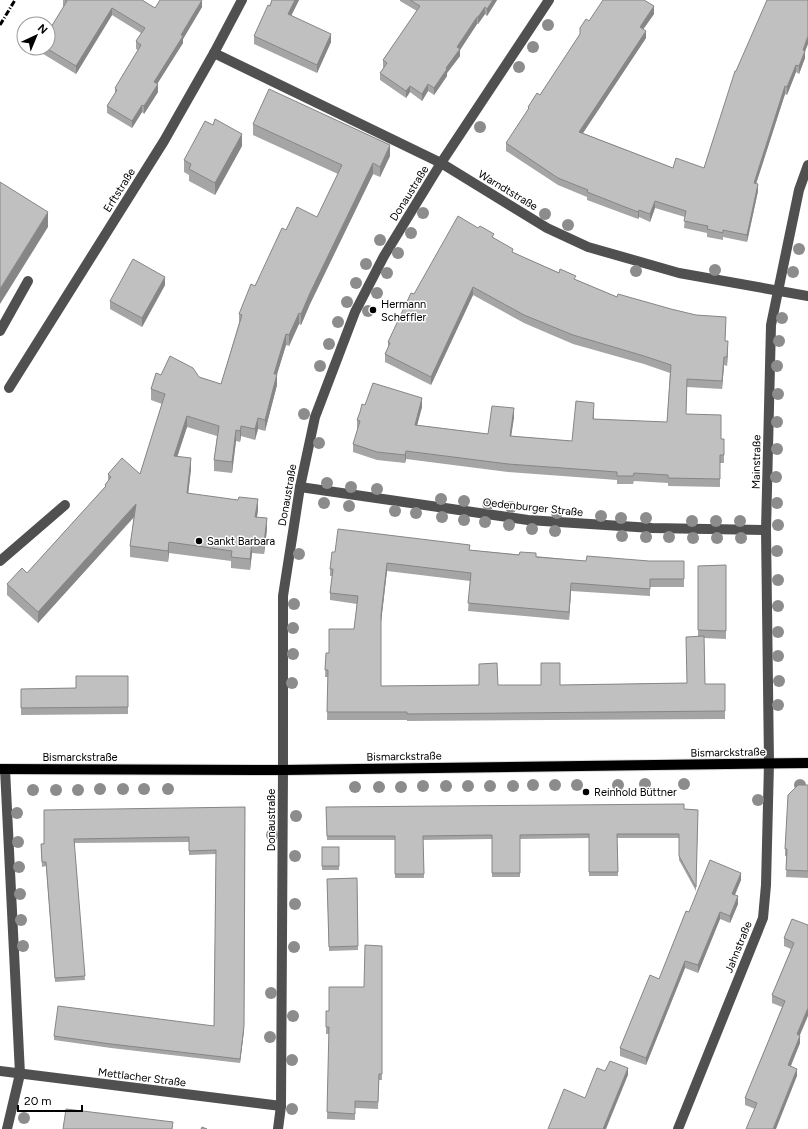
<svg xmlns="http://www.w3.org/2000/svg" width="808" height="1129" font-family="Figtree,sans-serif">
  <style>
    .lines { fill: none; stroke-linecap: round; stroke-linejoin: round }
    .major-casing { stroke: #dbdbdb; stroke-width: 12 }
    .minor { stroke: #505050; stroke-width: 10 }
    .major { stroke: #000; stroke-width: 10 }
    .rail { stroke: #000; stroke-width: 3; stroke-dasharray: 6 2 1 2; stroke-linecap: butt }
    .tree { fill: #8c8c8c }
    .wall { fill: #a5a5a5 }
    .shaded-wall { fill: #868686 }
    .building { fill: #c0c0c0; stroke: #868686 }
    .poi-dot { fill: #000; stroke: #fff; stroke-width: 1.5 }
    .labels { text-anchor: middle; stroke-width: 3; stroke-linejoin: round; paint-order: stroke }
    .street-label { font-size: 11px; fill: #000; stroke: #fff }
    .poi-label { font-size: 11px; fill: #000; stroke: #fff; text-anchor: start }
  </style>
  <rect width="100%" height="100%" fill="#fff"/>
  <g class="lines">
    <defs>
      <polyline id="major" points="0,769 283,770 808,763"/>
    </defs>
    <!-- major casing -->
    <use href="#major" class="major-casing"/>
    <!-- minor -->
    <g class="minor">
      <polyline points="214,53 441,163 547,228 588,247 679,273 808,296"/>
      <polyline points="0,331 28,281"/>
      <polyline points="9,388 164,141 214,53 242,0"/>
      <polyline points="300,487 528,520 652,528 766,530"/>
      <polyline points="0,561 65,505"/>
      <polyline points="5,769 20,1074 7,1129"/>
      <polyline points="0,1071 281,1106"/>
      <polyline points="278,1129 281,1106 283,770 283,596 300,487 315,417 355,312 384,256 441,163 549,0"/>
      <polyline points="678,1129 763,918 766,885 769,763 766,530 771,325 799,190 808,165"/>
    </g>
    <!-- major -->
    <use href="#major" class="major"/>
    <!-- rail -->
    <polyline class="rail" points="0,25 15,0"/>
  </g>
  <!-- trees -->
  <g class="tree">
    <circle cx="548" cy="25" r="6"/>
    <circle cx="533" cy="47" r="6"/>
    <circle cx="519" cy="67" r="6"/>
    <circle cx="480" cy="127" r="6"/>
    <circle cx="423" cy="213" r="6"/>
    <circle cx="545" cy="214" r="6"/>
    <circle cx="568" cy="225" r="6"/>
    <circle cx="411" cy="233" r="6"/>
    <circle cx="380" cy="240" r="6"/>
    <circle cx="799" cy="249" r="6"/>
    <circle cx="398" cy="253" r="6"/>
    <circle cx="366" cy="264" r="6"/>
    <circle cx="715" cy="270" r="6"/>
    <circle cx="636" cy="271" r="6"/>
    <circle cx="793" cy="272" r="6"/>
    <circle cx="387" cy="273" r="6"/>
    <circle cx="356" cy="283" r="6"/>
    <circle cx="377" cy="293" r="6"/>
    <circle cx="347" cy="302" r="6"/>
    <circle cx="368" cy="311" r="6"/>
    <circle cx="782" cy="318" r="6"/>
    <circle cx="338" cy="322" r="6"/>
    <circle cx="779" cy="341" r="6"/>
    <circle cx="329" cy="344" r="6"/>
    <circle cx="320" cy="366" r="6"/>
    <circle cx="777" cy="366" r="6"/>
    <circle cx="778" cy="394" r="6"/>
    <circle cx="304" cy="414" r="6"/>
    <circle cx="777" cy="422" r="6"/>
    <circle cx="319" cy="443" r="6"/>
    <circle cx="777" cy="449" r="6"/>
    <circle cx="776" cy="477" r="6"/>
    <circle cx="327" cy="483" r="6"/>
    <circle cx="351" cy="487" r="6"/>
    <circle cx="377" cy="489" r="6"/>
    <circle cx="441" cy="499" r="6"/>
    <circle cx="464" cy="501" r="6"/>
    <circle cx="324" cy="503" r="6"/>
    <circle cx="777" cy="503" r="6"/>
    <circle cx="488" cy="504" r="6"/>
    <circle cx="349" cy="506" r="6"/>
    <circle cx="511" cy="507" r="6"/>
    <circle cx="395" cy="511" r="6"/>
    <circle cx="416" cy="513" r="6"/>
    <circle cx="557" cy="513" r="6"/>
    <circle cx="601" cy="516" r="6"/>
    <circle cx="442" cy="517" r="6"/>
    <circle cx="621" cy="518" r="6"/>
    <circle cx="646" cy="518" r="6"/>
    <circle cx="464" cy="520" r="6"/>
    <circle cx="692" cy="521" r="6"/>
    <circle cx="716" cy="521" r="6"/>
    <circle cx="740" cy="521" r="6"/>
    <circle cx="485" cy="522" r="6"/>
    <circle cx="509" cy="525" r="6"/>
    <circle cx="778" cy="525" r="6"/>
    <circle cx="532" cy="529" r="6"/>
    <circle cx="555" cy="531" r="6"/>
    <circle cx="622" cy="536" r="6"/>
    <circle cx="646" cy="537" r="6"/>
    <circle cx="669" cy="537" r="6"/>
    <circle cx="693" cy="538" r="6"/>
    <circle cx="717" cy="538" r="6"/>
    <circle cx="741" cy="538" r="6"/>
    <circle cx="777" cy="551" r="6"/>
    <circle cx="299" cy="554" r="6"/>
    <circle cx="778" cy="580" r="6"/>
    <circle cx="294" cy="604" r="6"/>
    <circle cx="778" cy="606" r="6"/>
    <circle cx="293" cy="628" r="6"/>
    <circle cx="778" cy="632" r="6"/>
    <circle cx="293" cy="654" r="6"/>
    <circle cx="778" cy="656" r="6"/>
    <circle cx="779" cy="681" r="6"/>
    <circle cx="292" cy="683" r="6"/>
    <circle cx="778" cy="705" r="6"/>
    <circle cx="645" cy="784" r="6"/>
    <circle cx="684" cy="784" r="6"/>
    <circle cx="533" cy="785" r="6"/>
    <circle cx="555" cy="785" r="6"/>
    <circle cx="577" cy="785" r="6"/>
    <circle cx="618" cy="785" r="6"/>
    <circle cx="800" cy="785" r="6"/>
    <circle cx="423" cy="786" r="6"/>
    <circle cx="446" cy="786" r="6"/>
    <circle cx="468" cy="786" r="6"/>
    <circle cx="490" cy="786" r="6"/>
    <circle cx="513" cy="786" r="6"/>
    <circle cx="355" cy="787" r="6"/>
    <circle cx="379" cy="787" r="6"/>
    <circle cx="401" cy="787" r="6"/>
    <circle cx="100" cy="789" r="6"/>
    <circle cx="123" cy="789" r="6"/>
    <circle cx="144" cy="789" r="6"/>
    <circle cx="168" cy="789" r="6"/>
    <circle cx="33" cy="790" r="6"/>
    <circle cx="56" cy="790" r="6"/>
    <circle cx="78" cy="790" r="6"/>
    <circle cx="758" cy="800" r="6"/>
    <circle cx="17" cy="813" r="6"/>
    <circle cx="296" cy="816" r="6"/>
    <circle cx="272" cy="835" r="6"/>
    <circle cx="18" cy="842" r="6"/>
    <circle cx="295" cy="856" r="6"/>
    <circle cx="19" cy="867" r="6"/>
    <circle cx="20" cy="894" r="6"/>
    <circle cx="295" cy="904" r="6"/>
    <circle cx="21" cy="920" r="6"/>
    <circle cx="23" cy="946" r="6"/>
    <circle cx="294" cy="947" r="6"/>
    <circle cx="271" cy="993" r="6"/>
    <circle cx="293" cy="1016" r="6"/>
    <circle cx="270" cy="1037" r="6"/>
    <circle cx="292" cy="1060" r="6"/>
    <circle cx="292" cy="1109" r="6"/>
    <circle cx="24" cy="1118" r="6"/>
  </g>
  <!-- wall -->
  <g class="wall">
    <polygon points="63,0 142,0 155,8 202,7 183,39 183,43 157,84 158,92 144,114 142,112 132,128 107,113 107,106 115,94 115,88 138,50 136,49 136,41 141,33 112,15 76,74 40,52 40,48 48,48 64,7 63,6"/>
    <polygon points="272,0 299,0 291,16 331,42 317,73 254,44 254,36"/>
    <polygon points="400,0 497,0 487,16 485,14 478,24 477,24 460,50 460,56 447,73 447,76 434,95 428,91 422,101 410,92 406,98 380,80 380,73 384,68 383,67 383,60 417,11 400,1"/>
    <polygon points="654,14 643,29 646,38 583,133 673,168 704,168 736,71 805,51 805,58 799,74 796,72 787,95 785,94 756,184 758,191 747,242 723,237 723,240 707,237 707,233 684,228 685,217 655,208 650,222 639,217 638,219 587,200 587,197 558,185 506,151 506,143 528,111 528,107 540,95 589,21"/>
    <polygon points="253,124 390,156 380,177 373,174 310,304 301,325 299,324 289,346 286,345 277,374 277,385 265,431 258,429 255,440 241,436 240,442 236,441 232,473 214,471 214,460 217,436 187,427 177,456 191,469 188,494 258,510 257,517 267,529 264,554 252,553 250,570 231,568 231,561 169,553 168,562 130,557 130,546 134,516 38,623 7,595 7,584 27,573 105,487 105,485 108,481 108,474 140,474 162,404 151,400 151,389 161,375 199,377 221,384 239,323 239,314 286,230 317,217 338,174 253,135"/>
    <polygon points="242,146 215,195 189,181 189,175 184,172 184,160"/>
    <polygon points="494,238 513,253 617,297 726,325 725,341 728,349 727,366 724,365 722,389 687,387 686,414 721,439 724,439 724,463 720,463 720,487 668,486 668,483 634,481 633,484 617,484 617,480 508,472 406,459 405,463 377,460 353,452 353,444 358,429 357,428 357,420 365,405 422,407 417,425 488,434 514,417 511,436 572,441 594,411 594,419 667,422 670,373 644,364 573,344 524,323 473,295 431,385 385,362 385,354 388,348 388,342 414,294"/>
    <polygon points="165,285 142,327 110,309 110,301"/>
    <polygon points="470,550 586,561 684,561 684,587 650,587 650,596 571,591 569,620 468,611 470,581 387,571 381,622 381,686 560,685 687,683 698,636 698,566 726,565 726,639 704,638 705,684 725,684 725,719 407,721 407,720 327,720 328,677 325,677 326,653 329,653 354,629 357,604 330,600 330,593 332,576 330,576 330,569 335,552"/>
    <polygon points="128,676 128,714 21,715 21,689 76,688"/>
    <polygon points="808,785 808,878 786,877 787,856 785,856 785,849"/>
    <polygon points="245,807 244,1030 240,1063 111,1048 54,1040 54,1036 214,1026 216,854 189,855 189,842 74,843 85,980 55,982 46,866 42,867 41,844"/>
    <polygon points="326,807 684,809 698,810 696,891 679,860 679,838 617,838 618,876 589,876 589,838 520,839 520,877 492,877 492,839 423,840 424,878 395,878 395,840 327,840"/>
    <rect x="322" y="847" width="17" height="23"/>
    <polygon points="357,878 358,950 329,951 327,879"/>
    <polygon points="741,880 735,895 738,904 730,923 720,919 698,973 685,968 646,1065 620,1056 620,1048 659,979 689,912"/>
    <polygon points="808,925 800,1035 800,1043 791,1066 797,1076 755,1109 745,1105 745,1098 782,1007 772,1003 772,995 791,949 784,946 784,938"/>
    <polygon points="382,946 382,1080 379,1080 378,1109 355,1108 355,1120 327,1119 329,1034 326,1034 326,1011 329,1011 364,987"/>
  </g>
  <!-- shaded-wall -->
  <g class="shaded-wall">
    <polygon points="202,0 202,7 183,39 183,43 154,89 154,82 181,35"/>
    <polygon points="295,0 299,0 288,22 288,14"/>
    <polygon points="493,0 497,0 487,16 487,9"/>
    <polygon points="654,6 654,14 640,34 640,27"/>
    <polygon points="485,7 485,14 478,24 478,17"/>
    <polygon points="112,8 112,15 76,74 76,66"/>
    <polygon points="477,17 477,24 460,50 460,56 447,73 447,76 434,95 434,88 446,68 457,47"/>
    <polygon points="646,31 646,38 579,139 579,132"/>
    <polygon points="331,34 331,42 317,73 317,65"/>
    <polygon points="808,36 808,44 803,57 803,50"/>
    <polygon points="805,51 805,58 799,74 799,66"/>
    <polygon points="796,65 796,72 787,95 787,87"/>
    <polygon points="158,84 158,92 144,114 144,106"/>
    <polygon points="428,84 428,91 422,101 422,94"/>
    <polygon points="410,86 410,92 406,98 406,91"/>
    <polygon points="785,86 785,94 754,190 754,183"/>
    <polygon points="142,105 142,112 132,128 132,121"/>
    <polygon points="242,134 242,146 215,195 215,183"/>
    <polygon points="390,145 390,156 380,177 380,167"/>
    <polygon points="373,163 373,174 310,304 301,325 301,314 310,293"/>
    <polygon points="758,184 758,191 747,242 747,235"/>
    <polygon points="655,201 655,208 650,222 650,214"/>
    <polygon points="639,210 639,217 638,219 638,212"/>
    <polygon points="48,212 48,227 0,304 0,289"/>
    <polygon points="165,277 165,285 142,327 142,318"/>
    <polygon points="473,287 473,295 431,385 431,377"/>
    <polygon points="299,313 299,324 289,346 289,335"/>
    <polygon points="286,334 286,345 274,384 274,374"/>
    <polygon points="728,341 728,349 727,366 727,357"/>
    <polygon points="724,357 724,365 722,389 722,381"/>
    <polygon points="277,374 277,385 265,431 265,420"/>
    <polygon points="422,398 422,407 415,433 415,425"/>
    <polygon points="514,408 514,417 510,444 510,436"/>
    <polygon points="187,416 187,427 174,467 174,456"/>
    <polygon points="258,418 258,429 255,440 255,429"/>
    <polygon points="241,426 241,436 240,442 240,431"/>
    <polygon points="236,430 236,441 232,473 232,462"/>
    <polygon points="406,451 406,459 405,463 405,455"/>
    <polygon points="191,458 191,469 187,504 187,493"/>
    <polygon points="258,499 258,510 255,528 255,517"/>
    <polygon points="136,504 136,515 38,623 38,612"/>
    <polygon points="267,518 267,529 264,554 264,543"/>
    <polygon points="169,542 169,553 168,562 168,551"/>
    <polygon points="252,542 252,553 250,570 250,559"/>
    <polygon points="387,563 387,571 381,622 381,615"/>
    <polygon points="571,583 571,591 569,620 569,612"/>
    <polygon points="245,807 244,1030 240,1063 240,1059"/>
    <polygon points="741,873 741,880 732,901 732,894"/>
    <polygon points="738,896 738,904 730,923 730,916"/>
    <polygon points="720,912 720,919 698,973 698,965"/>
    <polygon points="685,961 685,968 646,1065 646,1058"/>
    <polygon points="808,1008 808,1016 797,1042 797,1034"/>
    <polygon points="800,1036 800,1043 788,1072 788,1065"/>
    <polygon points="628,1068 628,1075 606,1129 603,1129"/>
    <polygon points="797,1069 797,1076 776,1129 773,1129"/>
  </g>
  <!-- building -->
  <g class="building">
    <polygon points="65,0 142,0 155,8 160,0 202,0 181,35 183,36 154,82 158,84 144,106 142,105 132,121 107,106 117,90 115,88 141,45 136,41 145,28 112,8 76,66 46,48 48,48 48,32 67,1"/>
    <polygon points="272,0 295,0 288,14 331,34 317,65 254,36 268,5 270,6"/>
    <polygon points="410,0 493,0 487,9 485,7 478,17 477,17 457,47 460,49 446,68 447,69 434,88 428,84 422,94 410,86 406,91 380,73 387,63 383,60 420,6"/>
    <polygon points="603,0 644,0 654,6 640,27 646,31 579,132 673,168 676,158 704,168 735,71 736,71 767,0 808,0 808,36 803,50 805,51 799,66 796,65 787,87 785,86 754,183 758,184 747,235 723,230 723,233 707,229 708,226 684,221 686,211 655,201 650,214 639,210 638,212 587,192 588,190 558,178 506,143 529,108 528,107 537,93 540,95 580,34 580,28 586,19 589,21"/>
    <polygon points="269,89 390,145 380,167 373,163 310,293 301,314 299,313 289,335 286,334 274,374 277,374 265,420 258,418 255,429 241,426 240,431 236,430 232,462 214,460 219,426 187,416 174,456 191,458 187,493 238,500 239,497 258,499 255,517 267,518 264,543 252,542 250,559 231,557 232,551 169,542 168,551 130,546 136,504 38,612 7,584 22,568 27,573 106,486 105,485 111,477 108,474 122,458 140,474 165,394 151,389 156,373 161,375 170,356 193,368 199,377 221,384 242,315 239,314 251,284 255,286 282,228 286,230 297,207 317,217 342,165 253,124"/>
    <polygon points="215,119 242,134 215,183 189,169 191,164 184,160 205,121 213,125"/>
    <polygon points="0,182 48,212 0,289"/>
    <polygon points="458,216 478,228 480,226 494,234 492,237 513,249 512,252 559,273 560,269 576,276 574,279 617,297 618,294 671,309 696,315 726,317 725,341 728,341 727,357 724,357 722,381 687,379 686,414 721,415 721,439 724,439 724,455 720,455 720,479 668,478 668,475 634,473 633,476 617,476 617,472 508,464 406,451 405,455 377,452 353,444 360,421 357,420 360,412 362,404 365,405 373,383 422,398 415,425 488,434 492,406 514,408 510,436 572,441 576,401 594,403 593,419 667,422 671,365 644,356 573,335 524,315 473,287 431,377 385,354 390,343 388,342 411,293 414,294"/>
    <polygon points="133,259 165,277 142,318 110,301"/>
    <polygon points="338,529 470,545 469,550 519,555 520,552 536,553 536,557 586,561 587,556 649,561 684,561 684,579 650,579 650,589 571,583 569,612 468,603 471,573 387,563 381,615 381,686 479,685 479,664 497,663 498,685 541,685 541,663 560,663 560,685 687,683 686,637 704,636 705,684 725,684 725,711 407,714 407,712 327,712 328,670 325,670 326,653 329,653 329,629 354,629 358,596 330,593 333,569 330,569 332,552 335,552"/>
    <polygon points="726,565 726,631 698,630 698,566"/>
    <polygon points="76,676 128,676 128,707 21,708 21,689 76,688"/>
    <polygon points="798,785 808,785 808,871 786,870 787,849 785,849 788,795"/>
    <polygon points="684,804 684,809 698,810 696,887 679,856 679,834 617,834 618,872 589,872 589,834 520,835 520,873 492,873 492,835 423,836 424,874 395,874 395,836 327,836 326,807"/>
    <polygon points="245,807 244,1026 240,1059 111,1044 54,1036 58,1006 214,1026 216,850 189,851 189,837 74,839 85,976 55,978 46,862 42,862 41,844 44,844 44,810"/>
    <rect x="322" y="847" width="17" height="19"/>
    <polygon points="710,860 741,873 732,894 738,896 730,916 720,912 698,965 685,961 646,1058 620,1048 650,975 659,979 686,911 689,912"/>
    <polygon points="357,878 358,946 329,947 327,879"/>
    <polygon points="792,919 808,925 808,1008 797,1034 800,1036 788,1065 797,1069 773,1129 746,1129 757,1103 745,1098 785,1001 772,995 794,943 784,938"/>
    <polygon points="365,945 382,946 382,1074 379,1074 378,1102 355,1101 355,1114 327,1112 329,1027 326,1027 326,1011 329,1011 329,987 364,987"/>
    <polygon points="610,1061 628,1068 603,1129 548,1129 564,1089 585,1098 597,1068 605,1071"/>
    <polygon points="66,1109 173,1122 172,1129 63,1129"/>
    <polygon points="202,1127 207,1129 201,1129"/>
  </g>
  <!-- markers -->
  <g class="poi-dot">
    <circle cx="373" cy="310" r="4"/>
    <circle cx="199" cy="541" r="4"/>
    <circle cx="586" cy="792" r="4"/>
  </g>
  <g class="labels">
    <!-- street labels -->
    <g class="street-label">
      <text transform="translate(119 190) rotate(-58)" y="4">Erftstraße</text>
      <text transform="translate(508 190) rotate(31)" y="4">Warndtstraße</text>
      <text transform="translate(409 193) rotate(-58)" y="4">Donaustraße</text>
      <text transform="translate(756 462) rotate(-89)" y="4">Mainstraße</text>
      <text transform="translate(287 495) rotate(-80)" y="4">Donaustraße</text>
      <text transform="translate(533 507) rotate(6)" y="4">Oedenburger Straße</text>
      <text transform="translate(728 752) rotate(-1)" y="4">Bismarckstraße</text>
      <text transform="translate(404 756) rotate(-1)" y="4">Bismarckstraße</text>
      <text x="80" y="761">Bismarckstraße</text>
      <text transform="translate(271 820) rotate(-90)" y="4">Donaustraße</text>
      <text transform="translate(738 947) rotate(-68)" y="4">Jahnstraße</text>
      <text transform="translate(142 1077) rotate(7)" y="4">Mettlacher Straße</text>
    </g>
    <!-- poi labels -->
    <g class="poi-label">
      <text x="381" y="308">Hermann<tspan x="381" dy="13">Scheffler</tspan></text>
      <text x="207" y="545">Sankt Barbara</text>
      <text x="594" y="796">Reinhold Büttner</text>
    </g>
  </g>
  <!-- north arrow -->
  <g transform="translate(36 36) rotate(44)"><circle r="19" fill="#ffffff" stroke="#999999"/>
  <path d="M0-3L7 15L0 10L-7 15Z" fill="#000000"/>
  <text y="-6" font-size="11" font-weight="bold" text-anchor="middle" fill="#000000">N</text>
  </g>
  <!-- scale -->
  <path d="M18 1105v6h64v-6" fill="none" stroke="#000000" stroke-width="2"/>
  <text x="24" y="1105" font-size="12" fill="#000000" stroke="#ffffff" stroke-width="3" paint-order="stroke">20 m</text>
</svg>
